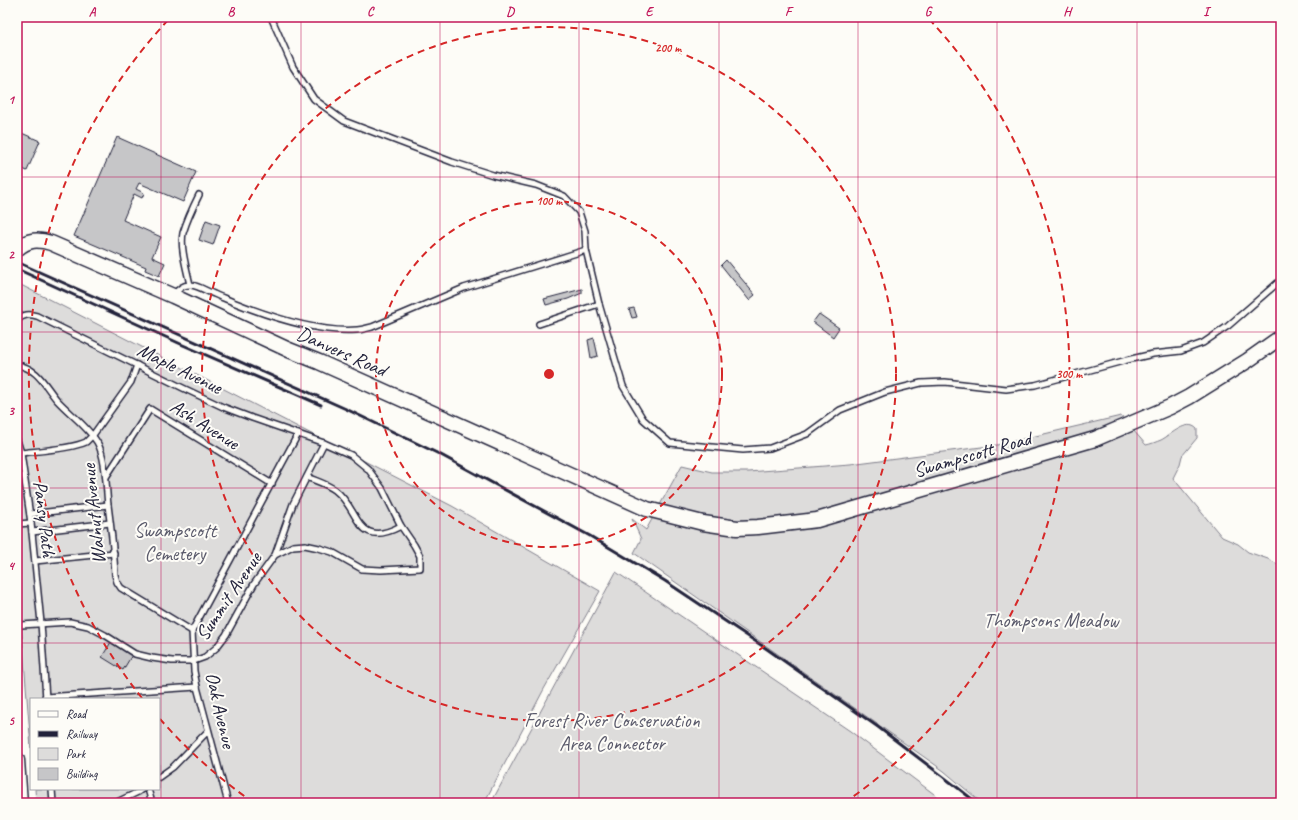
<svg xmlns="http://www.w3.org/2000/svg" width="1298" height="820" font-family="Caveat,sans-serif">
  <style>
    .green { fill: #dddcdb; stroke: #807f8b }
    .building { fill: #c6c6c8; stroke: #22223b }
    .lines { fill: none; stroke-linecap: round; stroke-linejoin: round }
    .lane-casing { stroke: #22223b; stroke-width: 8 }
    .secondary-casing { stroke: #22223b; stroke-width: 17 }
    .lane { stroke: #fdfcf7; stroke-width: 5 }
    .secondary { stroke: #fdfcf7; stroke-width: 14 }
    .rail { stroke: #22223b; stroke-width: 3 }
    .grid { fill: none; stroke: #c2185b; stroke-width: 1; stroke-opacity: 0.55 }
    .ring { fill: none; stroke: #d62828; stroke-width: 2; stroke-dasharray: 7 5 }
    .labels { text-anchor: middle; stroke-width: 4; stroke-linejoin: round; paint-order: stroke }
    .street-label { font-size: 20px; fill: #22223b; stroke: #fdfcf7 }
    .park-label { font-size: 20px; fill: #5a5a6b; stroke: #fdfcf7 }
    .centre { fill: #d62828; stroke: #fdfcf7; stroke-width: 2 }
    .ring-label { font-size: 12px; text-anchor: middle; font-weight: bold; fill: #d62828; stroke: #fdfcf7; stroke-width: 4; stroke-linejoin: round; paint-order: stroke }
    .neatline { fill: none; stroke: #c2185b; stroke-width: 1.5 }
    .grid-label { font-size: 13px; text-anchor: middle; font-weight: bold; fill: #c2185b }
  </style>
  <rect width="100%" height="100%" fill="#fdfcf7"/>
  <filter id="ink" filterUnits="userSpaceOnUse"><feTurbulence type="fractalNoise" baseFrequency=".025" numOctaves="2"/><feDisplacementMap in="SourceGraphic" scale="8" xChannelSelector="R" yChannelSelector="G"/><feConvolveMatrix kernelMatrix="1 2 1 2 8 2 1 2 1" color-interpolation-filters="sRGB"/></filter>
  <g filter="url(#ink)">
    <!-- green -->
    <g class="green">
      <polygon points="19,284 452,506 600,591 544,689 484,803 36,803 35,789 159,789 159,699 31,699 31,748 17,573 17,287"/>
      <path d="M 1121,416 L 1146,445 C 1151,444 1156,442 1161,440 C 1171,435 1187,418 1197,429 L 1197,438 L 1182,456 L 1180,464 L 1173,478 L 1222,537 L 1238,544 L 1248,552 L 1268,559 L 1281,566 L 1281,803 L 982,803 L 944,771 L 634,553 L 641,539 L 632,519 L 646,530 L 682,465 L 712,472 L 748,472 L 850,464 L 997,445 Z"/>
      <polygon points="616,572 850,731 946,803 491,803"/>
    </g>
    <!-- building -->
    <g class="building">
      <polygon points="17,131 40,141 27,171 17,166"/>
      <polygon points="117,137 196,172 183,202 139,183 136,189 144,193 142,198 134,194 123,220 161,237 152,257 165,263 159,276 145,270 146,267 74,236"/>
      <polygon points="206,220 220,225 213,245 199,240"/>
      <polygon points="726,260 755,295 749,300 721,265"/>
      <polygon points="582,289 582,293 568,299 546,305 544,299"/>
      <polygon points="634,308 637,317 632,318 629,309"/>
      <polygon points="819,314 839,328 833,337 813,322"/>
      <polygon points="594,338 598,356 591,358 588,340"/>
      <polygon points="111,642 132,655 123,670 102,657"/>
    </g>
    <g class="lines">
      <defs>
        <g id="lane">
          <polyline points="271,17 293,67 314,99 344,121 452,162 493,175 536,185 564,196 579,212 585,231 586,250 599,304 623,386 643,419 670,443 743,450 770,448 807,434 840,410 885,392 921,383 945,382 1006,389 1035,385 1127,360 1153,354 1181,351 1203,343 1228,326 1281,280"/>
          <path d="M 190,285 C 187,270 180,248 183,233 C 187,220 193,207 199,195"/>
          <path d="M 174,295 C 178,289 183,284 191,285 C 199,286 206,291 214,294 C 220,297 227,299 233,302 C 268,316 320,333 357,330 C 362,330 367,328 372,327 L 464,288 L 586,250"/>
          <path d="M 17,320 C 24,314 29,314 37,316 L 183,388 L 223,407 L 252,418 L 324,443 L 351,455 L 368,469 L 382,488 L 401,526 L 414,545 L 420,556 L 420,568 L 381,570 L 362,569 L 332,552 L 319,548 L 305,545 L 293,546 L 275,555 L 254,584 L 226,635 L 216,648 L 205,657 L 194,661 L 172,661 L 152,658 L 135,654 L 105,635 L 88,626 L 70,622 L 21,625 L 17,628"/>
          <polyline points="539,324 599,304"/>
          <path d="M 17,365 C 38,368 45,386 57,400 C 70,414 87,426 97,442 C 106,457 106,487 108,505 C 111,528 114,552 115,575 L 117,582 L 121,588 L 192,631"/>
          <polyline points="17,440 21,453 31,523 41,623 46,699"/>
          <path d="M 21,453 C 38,451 71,449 86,442 C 88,440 90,438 93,435 L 131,382 L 137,365"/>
          <polyline points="106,477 150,409 272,484"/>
          <path d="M 307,477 C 316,481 327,484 335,490 C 361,510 355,550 401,526"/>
          <polyline points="30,514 108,505"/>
          <polyline points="17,524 31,523"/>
          <polyline points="32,532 110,523"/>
          <polyline points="275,555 293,504 324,443"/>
          <polyline points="35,561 114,553"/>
          <polyline points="45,697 197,687"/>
          <polyline points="159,777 173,767 208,731"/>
          <polyline points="52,789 53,803"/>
          <polyline points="148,789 152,803"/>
          <polyline points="115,803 138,792 142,789"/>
          <polyline points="228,803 197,687 194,671 192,631 298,434"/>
        </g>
        <g id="secondary">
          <path d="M 17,249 C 28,239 38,239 51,243 L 173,296 L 289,350 L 319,362 L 647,509 L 703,523 L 737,528 L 758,527 L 817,520 L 1095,439 L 1170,407 L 1189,397 L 1247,361 L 1281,337"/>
          <polyline points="17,760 20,803"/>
        </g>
      </defs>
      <!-- lane casing -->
      <use href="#lane" class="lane-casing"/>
      <!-- secondary casing -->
      <use href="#secondary" class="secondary-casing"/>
      <!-- lane -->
      <use href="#lane" class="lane"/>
      <!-- secondary -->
      <use href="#secondary" class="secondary"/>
      <!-- rail -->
      <g class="rail">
        <polyline points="17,262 346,409 441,455 590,536 665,581 767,649 878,727 958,788 977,803"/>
        <polyline points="17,269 183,345 321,405"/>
      </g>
    </g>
  </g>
  <!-- grid -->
  <path class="grid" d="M 161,17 L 161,803M 301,17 L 301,803M 440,17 L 440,803M 579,17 L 579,803M 719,17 L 719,803M 858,17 L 858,803M 997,17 L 997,803M 1137,17 L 1137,803M 17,177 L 1281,177M 17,332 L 1281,332M 17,488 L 1281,488M 17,643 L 1281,643"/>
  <!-- distance rings -->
  <g class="ring">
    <circle cx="549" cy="374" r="173"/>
    <circle cx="549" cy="374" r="347"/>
    <path d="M254 803A520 520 0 0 1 160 719M142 698A520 520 0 0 1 169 19M929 19A520 520 0 0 1 844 803"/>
  </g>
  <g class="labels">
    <!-- street labels -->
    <g class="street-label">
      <text transform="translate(342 351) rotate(24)" y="7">Danvers Road</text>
      <text transform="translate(180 368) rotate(26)" y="7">Maple Avenue</text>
      <text transform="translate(205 424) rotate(32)" y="7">Ash Avenue</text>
      <text transform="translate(972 454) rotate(-16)" y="7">Swampscott Road</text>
      <text transform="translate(93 514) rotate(-96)" y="7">Walnut Avenue</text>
      <text transform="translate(45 519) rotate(83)" y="7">Pansy Path</text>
      <text transform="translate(228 596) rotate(-56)" y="7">Summit Avenue</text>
      <text transform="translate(221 710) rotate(77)" y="7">Oak Avenue</text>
    </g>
    <!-- park labels -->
    <g class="park-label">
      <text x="175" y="537">Swampscott<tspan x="175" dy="23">Cemetery</tspan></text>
      <text x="1051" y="627">Thompsons Meadow</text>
      <text x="612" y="727">Forest River Conservation<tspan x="612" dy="23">Area Connector</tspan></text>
    </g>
  </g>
  <circle cx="549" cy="374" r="6" class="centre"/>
  <g class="ring-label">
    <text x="668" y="52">200 m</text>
    <text x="549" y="205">100 m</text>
    <text x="1069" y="378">300 m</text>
  </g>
  <!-- margin -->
  <rect width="1298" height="820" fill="none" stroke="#fdfcf7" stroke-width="44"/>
  <!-- legend -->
  <rect x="30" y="698" width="130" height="92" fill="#fdfcf7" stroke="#a5a5ac"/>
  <rect x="38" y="711" width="20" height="6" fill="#fdfcf7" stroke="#a5a5ac"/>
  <text x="66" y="718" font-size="12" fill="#22223b">Road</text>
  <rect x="38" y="731" width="20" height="6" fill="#22223b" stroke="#a5a5ac"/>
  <text x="66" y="738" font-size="12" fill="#22223b">Railway</text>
  <rect x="38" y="748" width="20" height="12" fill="#dddcdb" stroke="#a5a5ac"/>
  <text x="66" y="758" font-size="12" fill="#22223b">Park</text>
  <rect x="38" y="768" width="20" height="12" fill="#c6c6c8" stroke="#a5a5ac"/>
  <text x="66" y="778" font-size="12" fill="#22223b">Building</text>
  <rect x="22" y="22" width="1254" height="776" class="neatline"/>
  <g class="grid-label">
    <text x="92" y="16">A</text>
    <text x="231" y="16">B</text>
    <text x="370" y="16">C</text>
    <text x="510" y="16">D</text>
    <text x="649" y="16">E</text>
    <text x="788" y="16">F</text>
    <text x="928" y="16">G</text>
    <text x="1067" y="16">H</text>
    <text x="1206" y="16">I</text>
    <text x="11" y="104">1</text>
    <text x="11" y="259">2</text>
    <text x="11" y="415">3</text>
    <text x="11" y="570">4</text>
    <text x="11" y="725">5</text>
  </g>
</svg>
